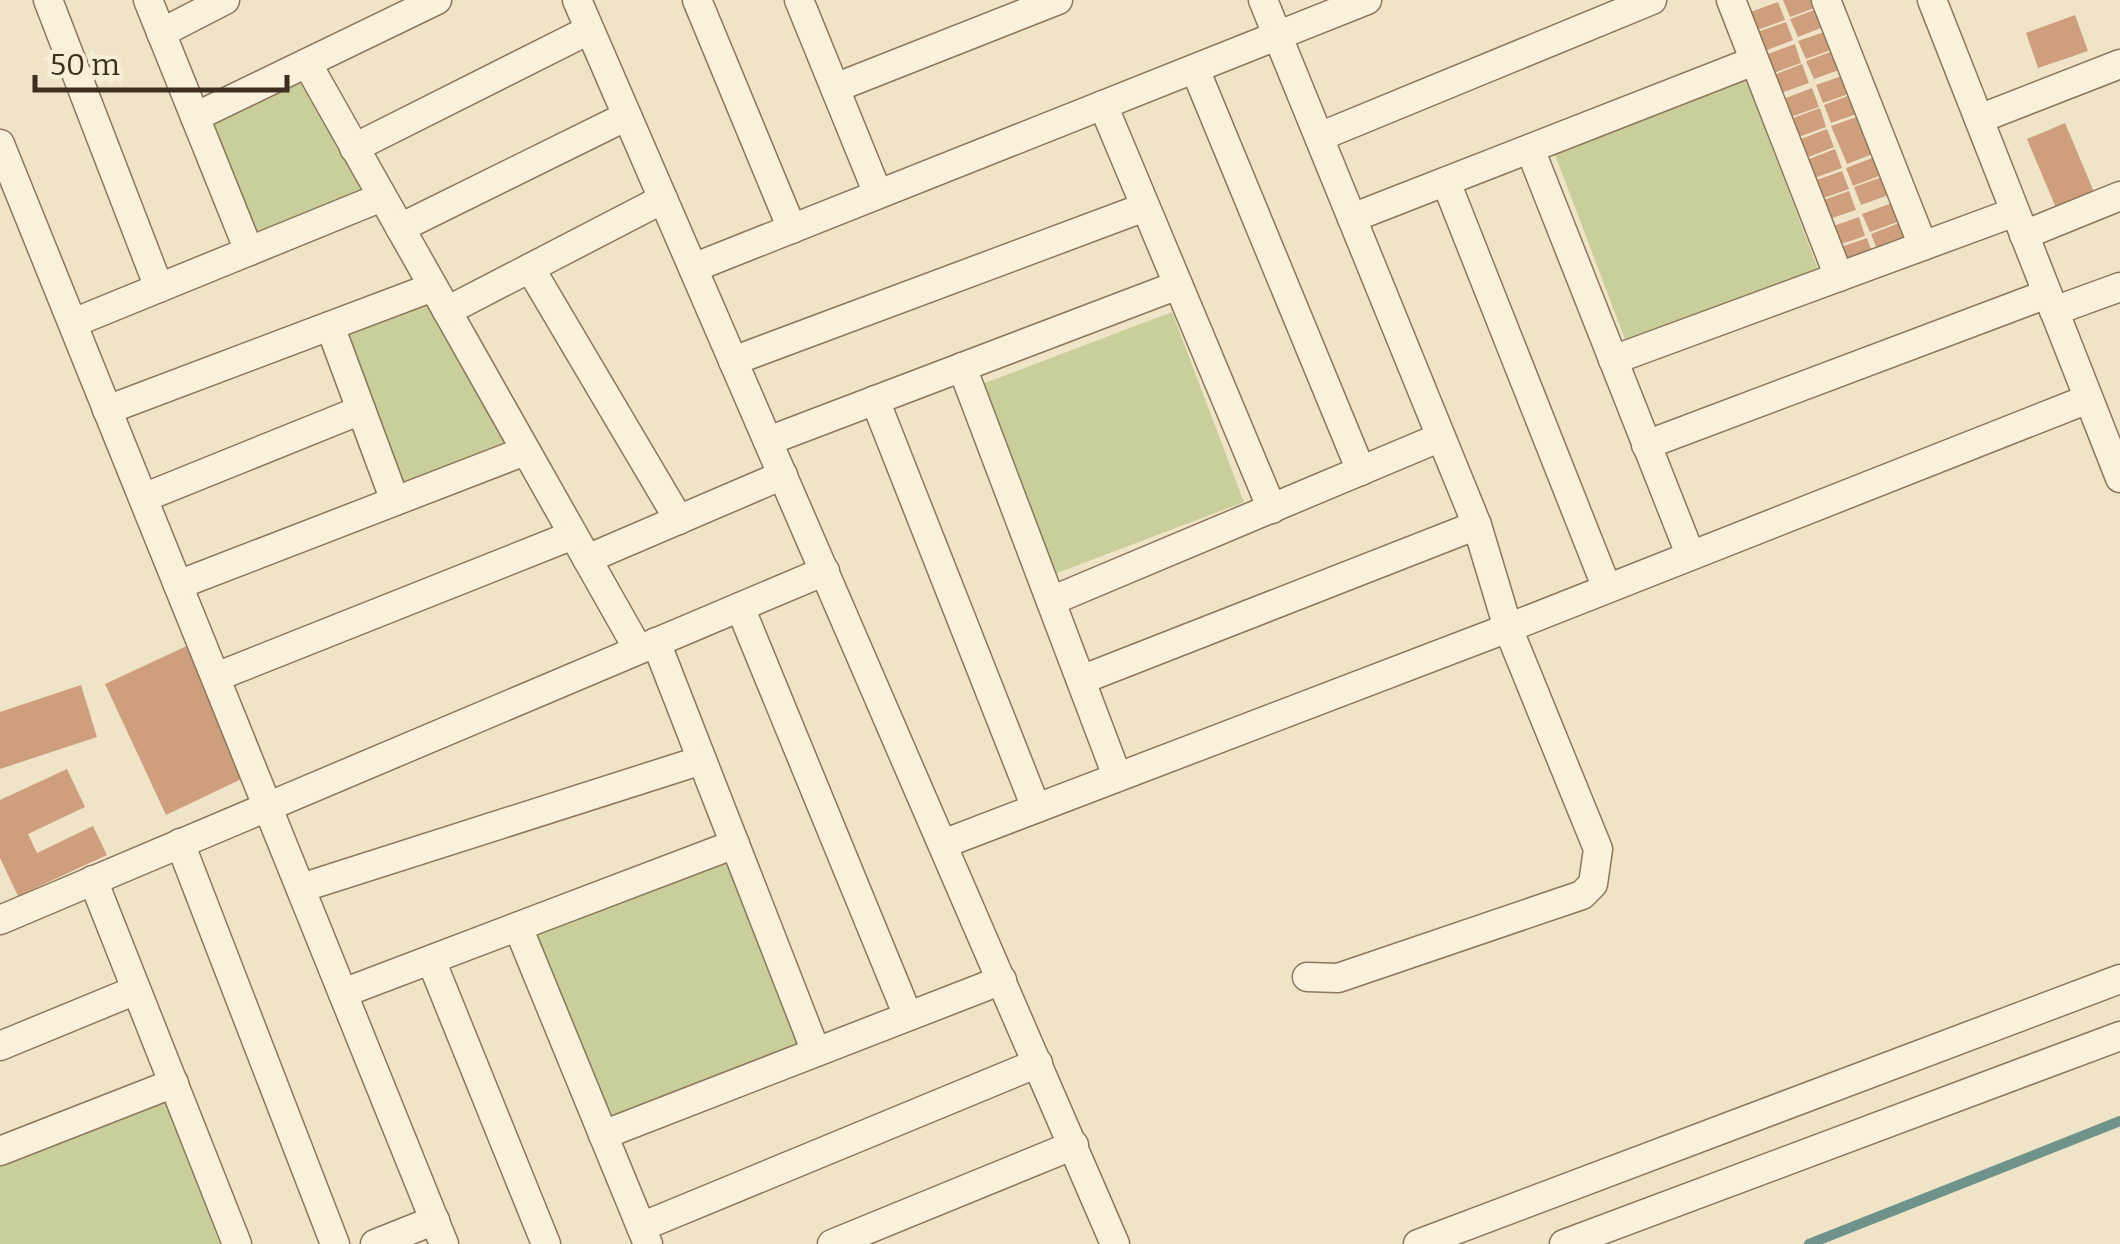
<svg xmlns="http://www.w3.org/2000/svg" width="2120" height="1244" font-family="Bitter,serif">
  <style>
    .green { fill: #c9cf9b }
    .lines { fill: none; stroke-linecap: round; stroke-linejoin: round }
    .stream { stroke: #6f938a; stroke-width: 10 }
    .building { fill: #cf9f7d }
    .street-casing { stroke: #8d765c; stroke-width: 31 }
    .street { stroke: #faf1dc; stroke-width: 28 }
  </style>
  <rect width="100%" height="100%" fill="#f0e4c8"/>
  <!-- green -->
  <g class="green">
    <polygon points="303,69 375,193 253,245 202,115"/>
    <polygon points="1746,79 1818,269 1626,342 1554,152"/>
    <polygon points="429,294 514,450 397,493 336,328"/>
    <polygon points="1172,312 1244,502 1052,575 980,385"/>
    <polygon points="727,855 799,1045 607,1119 535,929"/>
    <polygon points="163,1095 220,1244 0,1244 0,1158"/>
  </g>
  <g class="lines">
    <!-- stream -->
    <polyline class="stream" points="1809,1244 2120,1121"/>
  </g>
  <!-- building -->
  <g class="building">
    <polygon points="1783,0 1822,0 1823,5 1790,17"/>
    <polygon points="1778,2 1785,20 1752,32 1745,14"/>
    <polygon points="1825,6 1831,24 1798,37 1790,19"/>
    <polygon points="2075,15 2088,51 2038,68 2026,33"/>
    <polygon points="1786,22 1793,40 1760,53 1752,34"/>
    <polygon points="1833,29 1839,47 1806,59 1798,41"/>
    <polygon points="1795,44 1801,63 1768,75 1760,57"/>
    <polygon points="1841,48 1847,67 1814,79 1806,61"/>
    <polygon points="1802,64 1809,83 1775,95 1768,77"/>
    <polygon points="1850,73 1857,91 1823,103 1816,85"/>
    <polygon points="1812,88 1819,107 1785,119 1778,101"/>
    <polygon points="1858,92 1865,111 1831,123 1824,105"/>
    <polygon points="1820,108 1826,127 1793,139 1785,121"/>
    <polygon points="1865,114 1880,151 1847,164 1831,126"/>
    <polygon points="2065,123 2097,199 2059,215 2027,139"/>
    <polygon points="1827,129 1834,147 1801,160 1793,142"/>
    <polygon points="1835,149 1842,168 1809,180 1801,162"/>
    <polygon points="1880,155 1887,173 1853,186 1846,168"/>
    <polygon points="1842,171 1849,189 1815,201 1808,183"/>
    <polygon points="1888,175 1894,193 1861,205 1854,187"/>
    <polygon points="1849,191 1856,210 1823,221 1815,203"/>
    <polygon points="1897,201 1903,220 1870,232 1862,214"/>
    <polygon points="1859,217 1865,236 1832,247 1825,229"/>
    <polygon points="1904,221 1911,239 1878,252 1871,234"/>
    <polygon points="1867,238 1873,255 1840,268 1832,250"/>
    <polygon points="191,644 252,774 166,815 105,684"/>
    <polygon points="81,685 97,737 0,769 0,712"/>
    <polygon points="67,769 85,807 28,834 37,853 93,826 107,855 18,896 0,858 0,800"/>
  </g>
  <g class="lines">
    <defs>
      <g id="street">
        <polyline points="48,0 159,288"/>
        <polyline points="148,0 249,251"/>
        <polyline points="577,0 1115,1244"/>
        <polyline points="697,0 792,229"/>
        <polyline points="799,0 878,194"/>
        <polyline points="1263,0 1477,525 1508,628 1598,849 1593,884 1582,895 1338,978 1307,977"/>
        <polyline points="1731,0 1839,277"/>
        <polyline points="1826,0 1923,246"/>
        <polyline points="1932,0 2120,478"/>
        <polyline points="161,33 225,0"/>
        <polyline points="307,63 638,649"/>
        <polyline points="1195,69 1361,471"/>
        <polyline points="835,88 1058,0"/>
        <polyline points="1103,105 1272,509"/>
        <polyline points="195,117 437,0"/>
        <polyline points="1979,119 2120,64"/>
        <polyline points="1319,137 1652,0"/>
        <polyline points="0,144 444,1244"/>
        <polyline points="354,148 589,30"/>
        <polyline points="1530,149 1690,554"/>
        <polyline points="1446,182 1606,586"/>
        <polyline points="1352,218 1754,61"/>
        <polyline points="400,228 627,116"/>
        <polyline points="2024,235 2120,196"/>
        <polyline points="530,268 679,520"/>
        <polyline points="693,268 1367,0"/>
        <polyline points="447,311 663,199"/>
        <polyline points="2054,311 2120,287"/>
        <polyline points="73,323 382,197"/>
        <polyline points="330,326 395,501"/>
        <polyline points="1613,360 2015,212"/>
        <polyline points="733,361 1145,207"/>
        <polyline points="962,367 1117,776"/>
        <polyline points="875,400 1036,808"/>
        <polyline points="107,410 433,287"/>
        <polyline points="768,441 1178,285"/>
        <polyline points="1646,445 2047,294"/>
        <polyline points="143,498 361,410"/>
        <polyline points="587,559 783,475"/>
        <polyline points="178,585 525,451"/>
        <polyline points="1051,601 1441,437"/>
        <polyline points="740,607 908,1016"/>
        <polyline points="656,642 816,1052"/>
        <polyline points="216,677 573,535"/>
        <polyline points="1081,680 1477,525"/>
        <polyline points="180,843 335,1244"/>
        <polyline points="943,844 1508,628 2088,399"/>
        <polyline points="93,880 237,1244"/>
        <polyline points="301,888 702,760"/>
        <polyline points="0,920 825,571"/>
        <polyline points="518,927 648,1244"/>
        <polyline points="431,960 546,1244"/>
        <polyline points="343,993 735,844"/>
        <polyline points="0,1046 136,990"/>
        <polyline points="603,1135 1002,980"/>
        <polyline points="0,1151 174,1083"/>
        <polyline points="641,1227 1038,1063"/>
        <polyline points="375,1244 435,1220"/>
        <polyline points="832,1244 1074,1145"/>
        <polyline points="1418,1244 2120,979"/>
        <polyline points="1564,1244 2120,1036"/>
      </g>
    </defs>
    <!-- street casing -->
    <use href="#street" class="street-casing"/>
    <!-- street -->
    <use href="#street" class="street"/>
  </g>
  <!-- scale -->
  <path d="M35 75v15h252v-15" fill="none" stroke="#3d2e20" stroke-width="5"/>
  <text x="50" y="75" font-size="30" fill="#3d2e20" stroke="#f7eed8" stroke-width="8" paint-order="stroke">50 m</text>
</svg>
